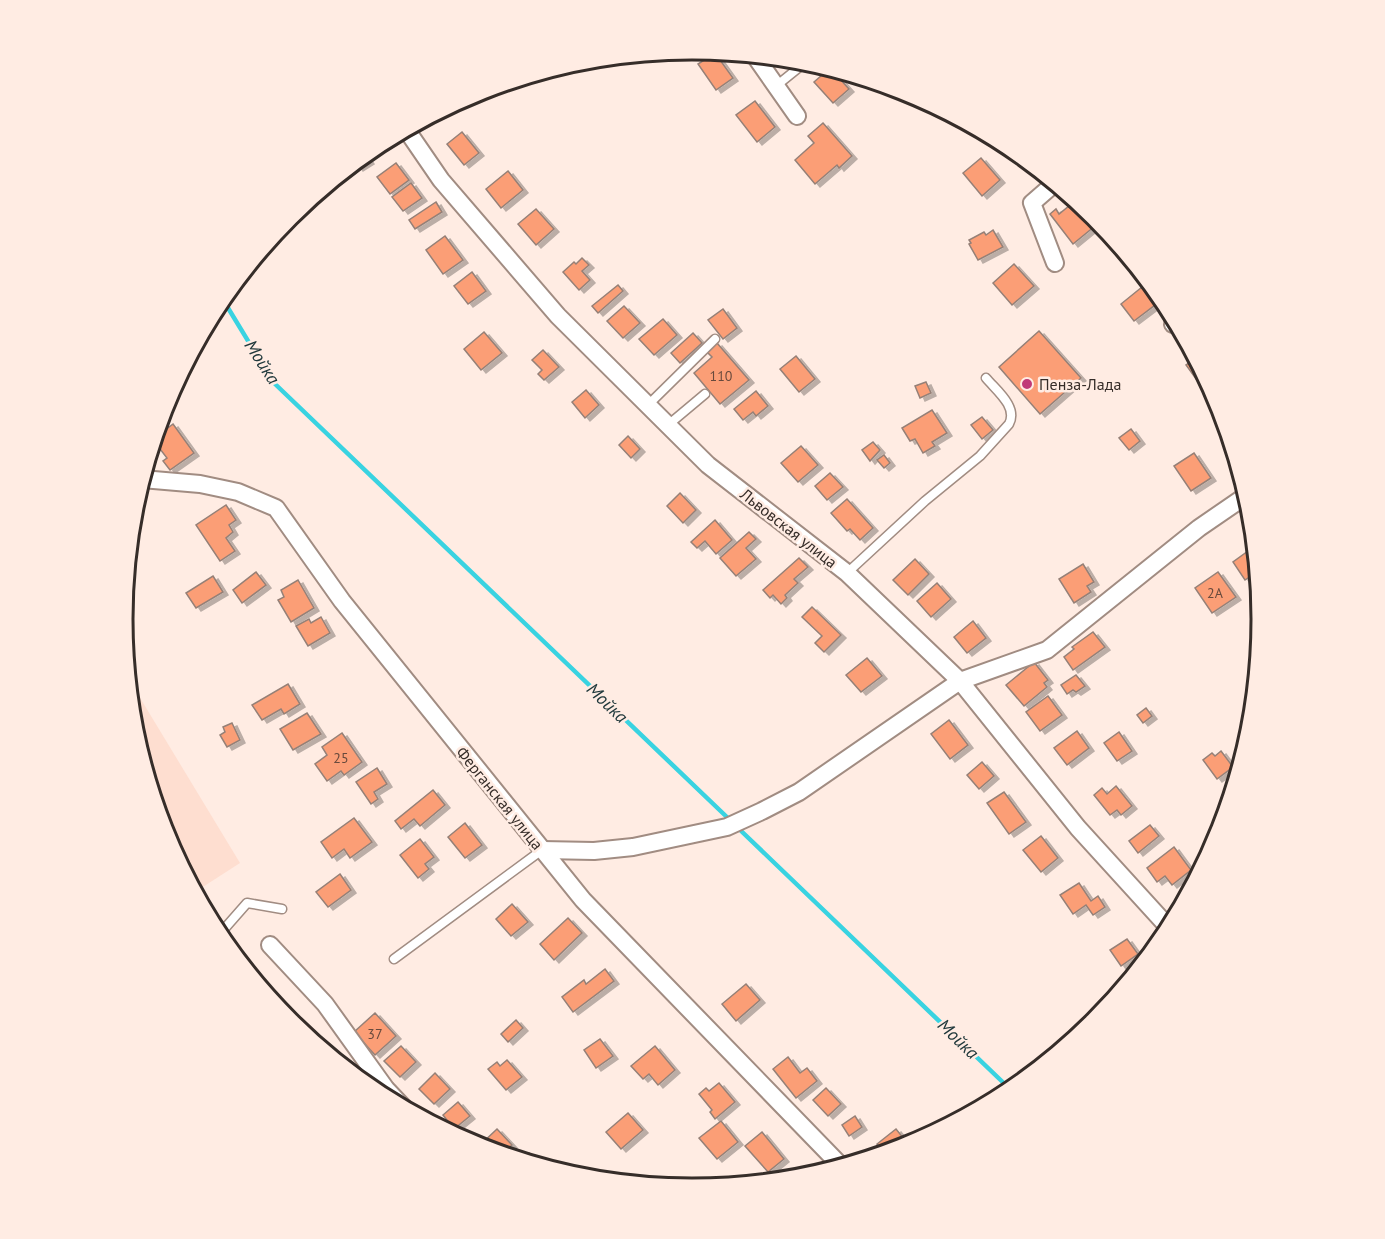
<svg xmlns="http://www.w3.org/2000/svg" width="1385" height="1239" font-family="'PT Sans',sans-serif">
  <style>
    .built { fill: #feded0 }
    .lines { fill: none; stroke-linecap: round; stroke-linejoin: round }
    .stream { stroke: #39d3e1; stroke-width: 4.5 }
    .building { fill: #fb9e76; stroke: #958077; stroke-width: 1.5; filter: url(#shadow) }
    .service-casing { stroke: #a18c82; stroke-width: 11 }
    .minor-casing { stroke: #a18c82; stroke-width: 20 }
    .service { stroke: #fff; stroke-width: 8 }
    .minor { stroke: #fff; stroke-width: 16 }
    .poi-dot { fill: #c13a78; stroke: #ffece3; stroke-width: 2 }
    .labels { text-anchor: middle; stroke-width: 5; stroke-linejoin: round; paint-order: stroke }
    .number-label { font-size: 14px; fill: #67493c }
    .poi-label { font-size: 16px; fill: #362d29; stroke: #ffece3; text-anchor: start }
    .street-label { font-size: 16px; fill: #362d29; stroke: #ffece3 }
    .water-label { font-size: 18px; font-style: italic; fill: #20383b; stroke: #ffece3 }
    .rim { fill: none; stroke: #362d29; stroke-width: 3 }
  </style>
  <defs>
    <filter id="shadow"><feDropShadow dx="5" dy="3" stdDeviation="0" flood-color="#0004"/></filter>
  </defs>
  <rect width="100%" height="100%" fill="#ffece3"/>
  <!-- built -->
  <polygon class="built" points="128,678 240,863 195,892 166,837 133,730"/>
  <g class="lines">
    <!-- stream -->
    <g class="stream">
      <polyline points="222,298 273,382 731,821"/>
      <polyline points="737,827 1012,1091"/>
    </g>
  </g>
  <!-- building -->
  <g class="building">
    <polygon points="715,53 733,78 716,90 698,64"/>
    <polygon points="830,68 849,89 833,103 814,82"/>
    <polygon points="755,101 775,127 757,142 736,115"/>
    <polygon points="823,123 852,156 839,168 837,165 815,184 795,160 814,143 808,136"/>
    <polygon points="462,132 479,153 464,165 447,144"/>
    <polygon points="365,155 369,161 358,168 355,163"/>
    <polygon points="981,158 1000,180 982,196 963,173"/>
    <polygon points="396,163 409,180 390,194 377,177"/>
    <polygon points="508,171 523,190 501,208 486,189"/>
    <polygon points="411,183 422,198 403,211 392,197"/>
    <polygon points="1075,201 1095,226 1073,244 1050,214 1056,209 1059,214"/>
    <polygon points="436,202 442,212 415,229 409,220"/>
    <polygon points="536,209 554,229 536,245 518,224"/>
    <polygon points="993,230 1003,247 978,260 969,244 971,243 969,240 984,232 986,235"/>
    <polygon points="445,236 463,260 443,274 426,250"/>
    <polygon points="582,258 589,265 582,271 590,280 579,290 563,272 574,262 576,264"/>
    <polygon points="1014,264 1034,286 1012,305 993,283"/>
    <polygon points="472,272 486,291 468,304 454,286"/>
    <polygon points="618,285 623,291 598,313 592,306"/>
    <polygon points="1142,287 1155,305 1134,321 1121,304"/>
    <polygon points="624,306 640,323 623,338 607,321"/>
    <polygon points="723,309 737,328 723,339 708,320"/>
    <polygon points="663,319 677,335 654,355 639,339"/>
    <polygon points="1039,331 1081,378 1040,414 999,367"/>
    <polygon points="484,332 502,353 481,370 464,349"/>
    <polygon points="693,333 702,343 680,363 671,353"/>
    <polygon points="717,343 749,380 720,404 694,373 712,357 707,352"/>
    <polygon points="543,350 559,367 544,380 538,374 542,370 532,360"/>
    <polygon points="796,356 815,379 799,392 780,369"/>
    <polygon points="1196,358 1206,378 1199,383 1186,365"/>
    <polygon points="926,382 931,393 920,398 915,386"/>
    <polygon points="586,390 599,405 585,418 572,402"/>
    <polygon points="756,391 768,406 756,416 753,412 743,420 734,409"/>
    <polygon points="932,410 947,433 932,442 935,446 923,453 915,439 910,441 902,428"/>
    <polygon points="982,417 993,430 982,439 971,425"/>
    <polygon points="173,424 194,453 170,470 163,461 167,458 154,441 155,438"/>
    <polygon points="1131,429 1140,441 1129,450 1119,438"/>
    <polygon points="1228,429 1234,449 1222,434"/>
    <polygon points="628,436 640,449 631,458 619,445"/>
    <polygon points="873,442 880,450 870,461 862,450"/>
    <polygon points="801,446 818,465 798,482 781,463"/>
    <polygon points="1194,453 1211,478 1191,491 1174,466"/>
    <polygon points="884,455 890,463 884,468 877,460"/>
    <polygon points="830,473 843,487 827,500 815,486"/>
    <polygon points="680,493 696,510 683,523 667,506"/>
    <polygon points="847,499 873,528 860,540 850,529 847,531 831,513"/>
    <polygon points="226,505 236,520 229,525 233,532 226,538 235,551 220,561 196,525"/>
    <polygon points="715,520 732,540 716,554 705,541 697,548 691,542"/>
    <polygon points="749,532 756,539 746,548 756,559 736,576 720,558"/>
    <polygon points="1248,551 1257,566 1258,571 1245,580 1233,562"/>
    <polygon points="799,558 808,567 794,579 798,583 785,595 787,598 781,604 773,595 770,598 763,590"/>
    <polygon points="915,559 929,574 908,595 893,580"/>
    <polygon points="1083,564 1094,582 1087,586 1091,592 1074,603 1059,579"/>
    <polygon points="256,572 266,585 242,603 233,590"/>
    <polygon points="1218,572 1236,597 1212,613 1195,588"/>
    <polygon points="213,576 223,592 196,608 186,593"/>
    <polygon points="298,580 314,608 291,622 278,600 284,597 281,590"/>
    <polygon points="937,583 951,599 931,617 917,601"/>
    <polygon points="812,607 841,635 824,652 815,643 822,636 802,617"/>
    <polygon points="321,617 330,633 308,646 296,626 309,619 311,623"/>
    <polygon points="973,621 986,638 967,653 954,637"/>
    <polygon points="1093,632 1105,647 1073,670 1064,657 1074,649 1072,647"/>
    <polygon points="867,658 882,676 861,692 846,675"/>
    <polygon points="1034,662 1048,680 1044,683 1047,687 1024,706 1006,685"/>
    <polygon points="1076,675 1085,686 1076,692 1073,690 1067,694 1061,685"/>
    <polygon points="288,684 300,704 284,714 281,709 262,720 252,705"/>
    <polygon points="1048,696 1062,715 1040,731 1026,712"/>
    <polygon points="1146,708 1152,716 1143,723 1137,715"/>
    <polygon points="307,713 321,734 293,750 280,729"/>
    <polygon points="949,720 968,745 950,759 931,734"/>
    <polygon points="232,723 240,740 227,747 220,735 225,732 223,727"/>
    <polygon points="1077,731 1089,748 1067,765 1054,748"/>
    <polygon points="1119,732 1132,751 1117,761 1104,743"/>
    <polygon points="342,733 362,762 344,775 341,771 327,781 315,764 327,755 322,747"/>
    <polygon points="1221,751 1233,767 1217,779 1203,760 1212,753 1215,756"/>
    <polygon points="982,762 994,776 979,789 967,775"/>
    <polygon points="377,768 387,784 374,792 378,799 371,804 356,782"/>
    <polygon points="1116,786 1132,806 1121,815 1117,810 1110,815 1094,795 1102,788 1107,794"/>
    <polygon points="433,790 445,805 420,826 414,819 401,829 395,821"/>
    <polygon points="1004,792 1026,822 1009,834 987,803"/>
    <polygon points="354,818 372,842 350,858 344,849 332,858 321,842"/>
    <polygon points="465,823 482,845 465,858 448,837"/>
    <polygon points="1150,825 1159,836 1138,853 1129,841"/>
    <polygon points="1041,836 1058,858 1041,872 1023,850"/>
    <polygon points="420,839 434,857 425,864 429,869 418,878 400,855"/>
    <polygon points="1174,847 1191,870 1172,885 1165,876 1157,882 1147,868"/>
    <polygon points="340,874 351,890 328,907 316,892"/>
    <polygon points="1079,883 1091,901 1098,896 1105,907 1093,915 1086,905 1073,914 1060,895"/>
    <polygon points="512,904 528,922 511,936 496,919"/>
    <polygon points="568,918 582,933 554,960 540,944"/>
    <polygon points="1127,939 1138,954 1121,966 1110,950"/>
    <polygon points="605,969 614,981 573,1012 562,997 584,980 586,984"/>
    <polygon points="746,984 760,1000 736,1021 722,1004"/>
    <polygon points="375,1013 396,1036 375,1055 354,1032"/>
    <polygon points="516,1020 523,1028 508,1042 501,1034"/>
    <polygon points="600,1039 613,1056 596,1068 584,1050"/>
    <polygon points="401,1046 416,1062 400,1077 384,1061"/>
    <polygon points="655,1046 675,1070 658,1085 649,1074 643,1079 631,1066"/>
    <polygon points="788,1057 800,1073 807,1068 817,1081 796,1098 773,1069"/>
    <polygon points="507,1060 522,1077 506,1090 488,1069 497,1062 500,1066"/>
    <polygon points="435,1073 450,1089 434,1104 419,1089"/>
    <polygon points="719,1083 735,1102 715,1119 710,1112 712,1110 699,1094 706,1088 709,1091"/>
    <polygon points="826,1088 841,1104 828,1116 813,1100"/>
    <polygon points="458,1102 470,1116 454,1129 443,1115"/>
    <polygon points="628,1113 643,1130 621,1149 606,1132"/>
    <polygon points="855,1116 862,1127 849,1136 842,1125"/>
    <polygon points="721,1121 738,1142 717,1159 699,1138"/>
    <polygon points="497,1129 512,1145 502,1154 478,1147"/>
    <polygon points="896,1129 908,1144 901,1149 885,1154 877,1144"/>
    <polygon points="762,1132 784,1159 768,1172 745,1146"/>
    <polygon points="529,1153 540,1166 520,1160"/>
    <polygon points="803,1169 809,1177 790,1180 787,1177 795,1170 798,1174"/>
  </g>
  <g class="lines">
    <defs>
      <g id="service">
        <polyline points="776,86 807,61"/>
        <polyline points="648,405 715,339"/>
        <polyline points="668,425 705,394"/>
        <path d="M 847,573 L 925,501 L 980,456 L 1009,424 C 1018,407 997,391 986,378"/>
        <polyline points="218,936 247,903 282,909"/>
        <polyline points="394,959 542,850"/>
      </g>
      <g id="minor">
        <polyline points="755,56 797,116"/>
        <polyline points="406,129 441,180 558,316 708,465 847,573 960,681 1078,828 1170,929"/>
        <polyline points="1055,183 1032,203 1055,263"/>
        <polyline points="1173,324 1177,322"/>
        <polyline points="142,479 200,484 238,492 276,508 342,601 583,900 842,1167"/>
        <polyline points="542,850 594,851 633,847 727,827 762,811 799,792 960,681 1047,650 1199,528 1247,495"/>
        <polyline points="270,945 325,1004 386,1089 404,1108"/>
      </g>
    </defs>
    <!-- service casing -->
    <use href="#service" class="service-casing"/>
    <!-- minor casing -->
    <use href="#minor" class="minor-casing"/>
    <!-- service -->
    <use href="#service" class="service"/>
    <!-- minor -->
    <use href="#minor" class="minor"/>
  </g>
  <!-- markers -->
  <circle class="poi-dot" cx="1027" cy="384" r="6"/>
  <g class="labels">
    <!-- number labels -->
    <g class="number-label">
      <text x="721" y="381">110</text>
      <text x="1215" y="598">2А</text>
      <text x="341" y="763">25</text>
      <text x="375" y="1039">37</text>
    </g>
    <!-- poi labels -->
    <g class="poi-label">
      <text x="1039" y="390">Пенза-Лада</text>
    </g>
    <!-- street labels -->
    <g class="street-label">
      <text transform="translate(789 528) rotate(38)" y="6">Львовская улица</text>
      <text transform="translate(500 798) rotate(51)" y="6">Ферганская улица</text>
    </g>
    <!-- water labels -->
    <g class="water-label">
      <text transform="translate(262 362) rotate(57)" y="6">Мойка</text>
      <text transform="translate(607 703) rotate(44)" y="6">Мойка</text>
      <text transform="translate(958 1039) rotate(44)" y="6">Мойка</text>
    </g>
  </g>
  <!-- crop -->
  <path d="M0 0H1385V1239H0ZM133 619a559 559 0 1 1 1118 0a559 559 0 1 1-1118 0Z" fill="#ffece3" fill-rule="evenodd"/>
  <path class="rim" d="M133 619a559 559 0 1 1 1118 0a559 559 0 1 1-1118 0Z"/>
</svg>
